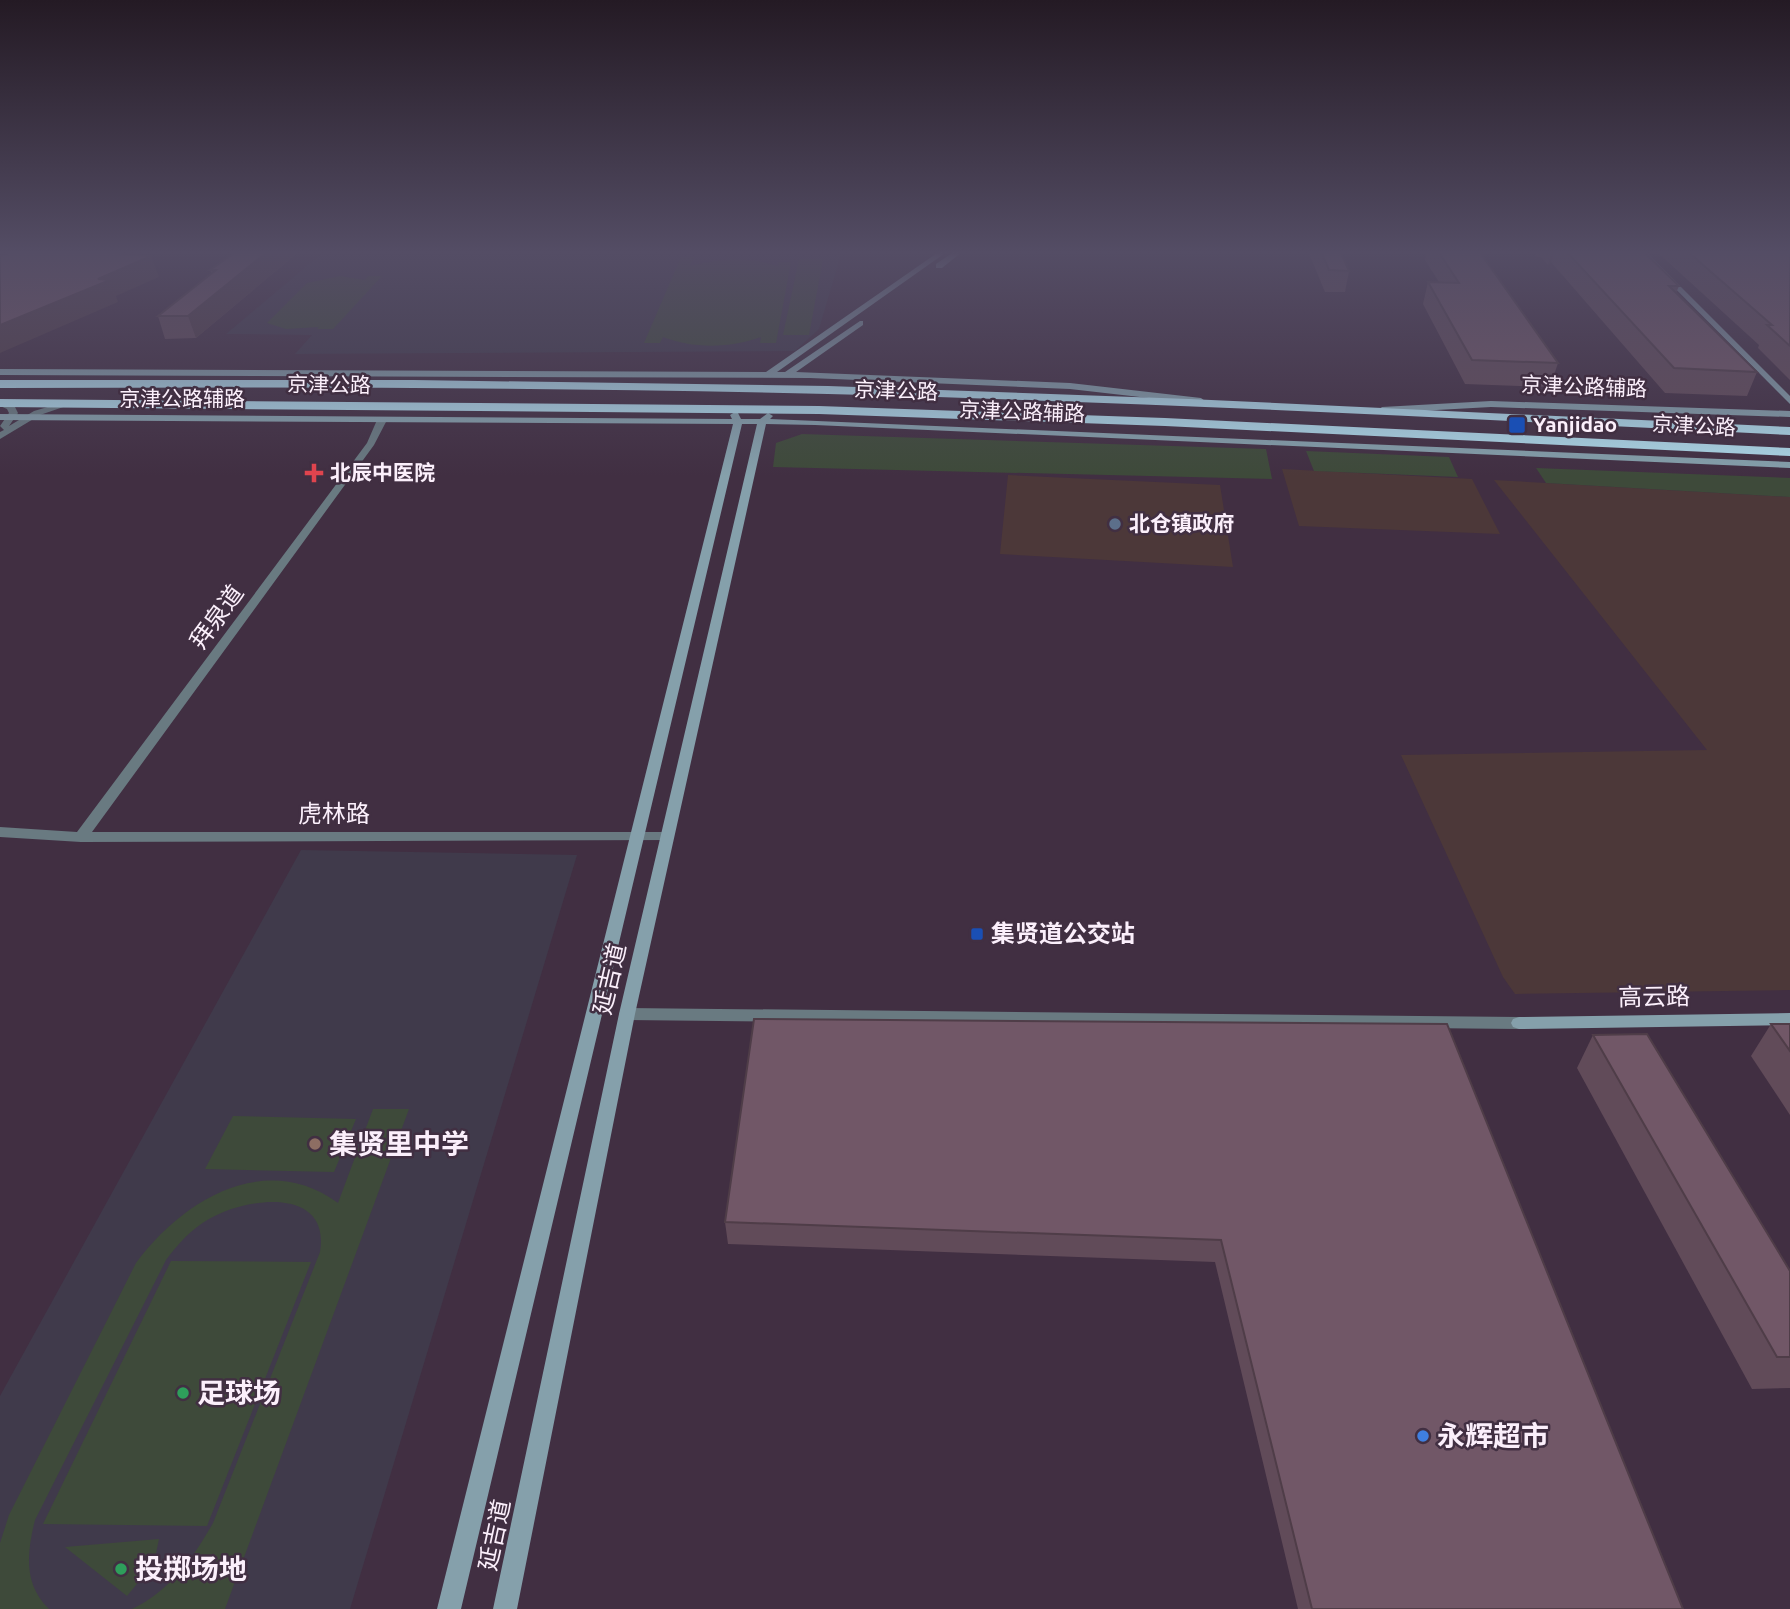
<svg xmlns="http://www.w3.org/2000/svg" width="1790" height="1609" font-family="Ubuntu,'Noto Sans SC',sans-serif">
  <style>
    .commercial { fill: #4c3839 }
    .education { fill: #403a4b }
    .green { fill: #3e4a3a }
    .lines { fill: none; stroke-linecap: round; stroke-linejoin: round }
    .street { fill: #697a81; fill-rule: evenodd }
    .secondary { fill: #85a0ab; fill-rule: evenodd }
    .highway { fill: #add8e8; fill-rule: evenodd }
    .wall { fill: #614b59 }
    .shaded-wall { fill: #4f3d48 }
    .building { fill: #715767; stroke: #4f3d48; stroke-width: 2 }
    .transit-dot { fill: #1a4fb4; stroke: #412f42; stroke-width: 2.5 }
    .health-dot { fill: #e0444e; stroke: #412f42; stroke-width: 2.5 }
    .service-dot { fill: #5c6f8a; stroke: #412f42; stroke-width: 2.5 }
    .education-dot { fill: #8d6e63; stroke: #412f42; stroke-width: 2.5 }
    .leisure-dot { fill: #2e9e5b; stroke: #412f42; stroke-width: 2.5 }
    .shop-dot { fill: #3f7fe0; stroke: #412f42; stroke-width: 2.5 }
    .labels { text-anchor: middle; stroke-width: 5; stroke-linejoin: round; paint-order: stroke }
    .far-street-label { font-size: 21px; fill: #fbeffb; stroke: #412f42 }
    .far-poi-label { font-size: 21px; font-weight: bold; fill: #fbeffb; stroke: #412f42; text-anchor: start }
    .street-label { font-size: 24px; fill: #fbeffb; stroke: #412f42 }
    .poi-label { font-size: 24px; font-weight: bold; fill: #fbeffb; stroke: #412f42; text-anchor: start }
    .near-poi-label { font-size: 28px; font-weight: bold; fill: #fbeffb; stroke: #412f42; text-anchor: start }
  </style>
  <rect width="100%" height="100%" fill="#412f42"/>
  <!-- commercial -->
  <g class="commercial">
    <polygon points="1282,469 1472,479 1500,534 1299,526"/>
    <polygon points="1008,475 1220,485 1233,567 1000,554"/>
    <polygon points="1494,480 1790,497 1790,990 1515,994 1503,977 1401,755 1707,750"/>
  </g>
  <!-- education -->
  <g class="education">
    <polygon points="321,254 841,254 819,329 795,351 295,354 312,335 226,334"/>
    <polygon points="301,850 577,855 350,1609 0,1609 0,1396"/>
  </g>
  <!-- green -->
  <g class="green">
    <path d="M 681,257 L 694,257 L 690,266 C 718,259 749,256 777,266 L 779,262 L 791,262 L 776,343 L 760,343 L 761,337 C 730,348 694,349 663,337 L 660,343 L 644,343 Z"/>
    <polygon points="799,259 823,259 809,335 783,335"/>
    <polygon points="340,276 365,280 368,276 382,276 333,329 317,329 319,327 286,329 267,323 307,283"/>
    <polygon points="802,434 1266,449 1272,479 773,467 776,443"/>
    <polygon points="1306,451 1449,457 1458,477 1314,471"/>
    <polygon points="1536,468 1790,478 1790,497 1546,483"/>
    <path d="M 373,1109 L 409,1109 L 225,1609 L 132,1609 C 170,1591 193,1558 213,1523 L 320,1252 C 331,1186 246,1197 209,1219 C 191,1229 178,1244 166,1260 L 35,1520 C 27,1552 23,1584 49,1609 L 0,1609 L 0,1543 L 9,1515 L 136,1263 C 183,1199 266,1150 338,1203 Z"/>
    <polygon points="233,1116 356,1119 334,1172 205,1169"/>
    <polygon points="171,1261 311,1262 207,1526 43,1524"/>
    <polygon points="159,1539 154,1563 127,1596 65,1547"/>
  </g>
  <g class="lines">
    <!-- street -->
    <g class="street">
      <polygon points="0,400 14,405 18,413 9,426 34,411 68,401 72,404 40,415 0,439 0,432 4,430 0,426 9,413 7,409 0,406"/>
      <polygon points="382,417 387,420 374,445 92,832 667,832 672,834 674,837 672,840 81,842 0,837 0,827 77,832 367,443 377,420"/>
      <polygon points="627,1008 1519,1017 1525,1019 1527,1023 1525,1027 1519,1029 627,1020 621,1018 619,1014 621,1010"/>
    </g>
    <!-- secondary -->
    <g class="secondary">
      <polygon points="940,251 948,251 777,372 785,372 860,321 863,321 863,325 796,372 1070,383 1201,398 1205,401 1201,404 1070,389 810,378 0,375 0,369 766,372"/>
      <polygon points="955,251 963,251 942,268 936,268 936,264"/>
      <polygon points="1638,251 1645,251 1790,396 1790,404"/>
      <polygon points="1491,401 1790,411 1790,417 1491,407 1382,413 1378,410 1382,407"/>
      <polygon points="735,412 738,413 741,419 760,419 768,413 773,416 770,419 1790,462 1790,468 815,425 766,424 635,1014 517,1609 493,1609 619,1014 757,424 742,424 461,1609 437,1609 733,424 0,420 0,414 732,419 730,415"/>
      <polygon points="1790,1013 1790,1025 1519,1029 1513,1027 1511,1023 1513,1019 1519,1017"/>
    </g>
    <!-- highway -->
    <g class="highway">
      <path d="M 0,380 L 414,380 L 828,386 L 1189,399 L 1790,427 L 1790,435 C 1469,419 1149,402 828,394 C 552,387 276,387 0,388 Z"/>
      <polygon points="0,399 819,406 1165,418 1790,448 1790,456 1165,426 819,414 0,407"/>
    </g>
  </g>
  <!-- wall -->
  <g class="wall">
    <polygon points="237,251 294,251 295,255 196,338 165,339 158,316 212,274 210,270"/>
    <polygon points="1308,251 1340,251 1349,271 1345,292 1325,292"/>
    <polygon points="1427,251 1487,251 1486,253 1483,256 1558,363 1550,387 1465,384 1423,304 1428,282 1439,282 1425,260"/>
    <polygon points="1532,251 1643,251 1679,286 1676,293 1757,372 1747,396 1665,393 1551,262 1548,265 1541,257 1537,257"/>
    <polygon points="1656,251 1790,251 1790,380 1758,348 1759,345"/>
    <polygon points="1447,1024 1683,1609 1298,1609 1215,1262 728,1244 725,1222"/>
    <polygon points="1771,1024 1790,1024 1790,1115 1751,1056"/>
    <polygon points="1593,1035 1790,1271 1790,1388 1752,1389 1577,1068"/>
  </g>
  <!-- shaded-wall -->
  <g class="shaded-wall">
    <polygon points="268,251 294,251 295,255 196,338 188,316"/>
    <polygon points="1473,251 1487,251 1486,253 1469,265"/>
    <polygon points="1552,251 1555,251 1551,262 1548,265"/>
    <polygon points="151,256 159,277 116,296 118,302 0,353 0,325 98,279"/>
  </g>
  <!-- building -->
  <g class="building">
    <polygon points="14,251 88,251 151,256 98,279 110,280 0,325 0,256"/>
    <polygon points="237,251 268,251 188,316 158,316 216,270 210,270"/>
    <polygon points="1321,251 1340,251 1349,271 1329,270"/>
    <polygon points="1438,251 1479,251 1558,363 1472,360 1428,282 1459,283"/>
    <polygon points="1566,251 1643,251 1679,286 1669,286 1757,372 1674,368"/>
    <polygon points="1687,251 1790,251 1790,346 1767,325 1772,325"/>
    <polygon points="754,1019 1447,1024 1683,1609 1312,1609 1221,1240 725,1222"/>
    <polygon points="1771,1024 1790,1024 1790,1051"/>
    <polygon points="1647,1034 1790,1271 1790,1357 1777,1357 1593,1035"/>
  </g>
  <!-- sky -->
  <linearGradient id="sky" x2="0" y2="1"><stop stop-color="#241a24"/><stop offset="0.53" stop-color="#544d65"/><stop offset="1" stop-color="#544d65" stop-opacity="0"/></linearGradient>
  <rect width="1790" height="476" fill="url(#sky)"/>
  <!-- markers -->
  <g class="transit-dot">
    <rect x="1508" y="416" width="18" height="18" rx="3.5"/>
    <rect x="970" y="927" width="14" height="14" rx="3.5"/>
  </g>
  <path class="health-dot" d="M310.5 462.5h7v7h7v7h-7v7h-7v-7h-7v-7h7z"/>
  <circle class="service-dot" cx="1115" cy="524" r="7"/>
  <circle class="education-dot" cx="315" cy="1144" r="7"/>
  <g class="leisure-dot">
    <circle cx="183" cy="1393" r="7"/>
    <circle cx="121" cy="1569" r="7"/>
  </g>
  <circle class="shop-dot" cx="1423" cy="1436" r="7"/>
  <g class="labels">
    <!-- far-street labels -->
    <g class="far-street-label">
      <text transform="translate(329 385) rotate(1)" y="7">京津公路</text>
      <text transform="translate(1584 387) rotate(2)" y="7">京津公路辅路</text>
      <text transform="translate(896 391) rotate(2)" y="7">京津公路</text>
      <text x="182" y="406">京津公路辅路</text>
      <text transform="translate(1022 412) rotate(2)" y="7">京津公路辅路</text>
      <text transform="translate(1694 426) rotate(3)" y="7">京津公路</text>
    </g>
    <!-- far-poi labels -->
    <g class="far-poi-label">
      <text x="1533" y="432">Yanjidao</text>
      <text x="330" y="480">北辰中医院</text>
      <text x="1129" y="531">北仓镇政府</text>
    </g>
    <!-- street labels -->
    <g class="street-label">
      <text transform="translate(217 617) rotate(-54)" y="8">拜泉道</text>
      <text x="334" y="822">虎林路</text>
      <text transform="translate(610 979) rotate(-77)" y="8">延吉道</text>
      <text transform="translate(1654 997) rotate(-1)" y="8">高云路</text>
      <text transform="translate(495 1535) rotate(-78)" y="8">延吉道</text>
    </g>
    <!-- poi labels -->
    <g class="poi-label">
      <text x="991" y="942">集贤道公交站</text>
    </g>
    <!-- near-poi labels -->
    <g class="near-poi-label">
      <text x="329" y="1154">集贤里中学</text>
      <text x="197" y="1403">足球场</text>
      <text x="1437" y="1446">永辉超市</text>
      <text x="135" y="1579">投掷场地</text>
    </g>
  </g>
</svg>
